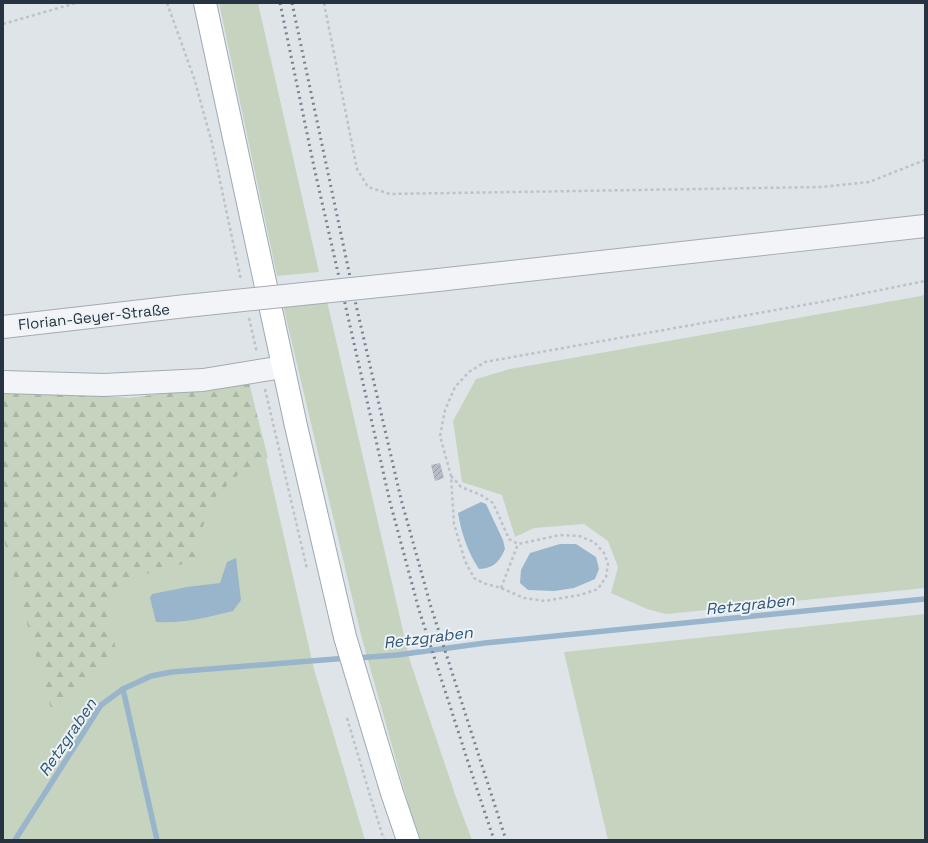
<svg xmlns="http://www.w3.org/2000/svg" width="928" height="843" font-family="'Space Grotesk',sans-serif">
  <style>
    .green { fill: #c6d3bf }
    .forest { fill: url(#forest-firs) }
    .water { fill: #98b5cb }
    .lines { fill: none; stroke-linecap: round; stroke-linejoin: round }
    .stream { stroke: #98b5cb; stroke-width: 5.5 }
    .building { fill: url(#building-hatch) }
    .minor-casing { stroke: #a4abb3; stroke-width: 24 }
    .major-casing { stroke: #9da9b5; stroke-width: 24 }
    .path { stroke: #bdc2c8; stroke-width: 2.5; stroke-dasharray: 3 3; stroke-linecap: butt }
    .minor { stroke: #f2f4f7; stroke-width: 22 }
    .major { stroke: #fff; stroke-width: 22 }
    .rail { stroke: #778494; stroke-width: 3; stroke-dasharray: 2 4; stroke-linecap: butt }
    .minor-bridge-casing { stroke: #a4abb3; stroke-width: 24; stroke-linecap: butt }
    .minor-bridge { stroke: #f2f4f7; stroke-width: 22 }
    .labels { text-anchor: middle; stroke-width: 4; stroke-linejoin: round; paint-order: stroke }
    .street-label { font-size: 15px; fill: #273341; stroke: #eef3f6 }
    .water-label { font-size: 16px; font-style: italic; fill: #2f5577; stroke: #eef3f6 }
  </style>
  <defs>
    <pattern id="forest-firs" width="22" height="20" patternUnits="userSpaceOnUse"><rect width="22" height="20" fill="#c6d3bf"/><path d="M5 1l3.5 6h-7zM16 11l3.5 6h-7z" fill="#aab6a5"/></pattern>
    <pattern id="building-hatch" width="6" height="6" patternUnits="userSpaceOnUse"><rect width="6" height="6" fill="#b6bdc6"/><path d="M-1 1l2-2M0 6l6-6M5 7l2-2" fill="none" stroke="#949aa2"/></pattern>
  </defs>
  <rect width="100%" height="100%" fill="#dfe4e9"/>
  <!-- green -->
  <g class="green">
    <polygon points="219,3 258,3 319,272 277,276"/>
    <polygon points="925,294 925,588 666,614 647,609 611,593 618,567 608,541 584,524 534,528 515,537 502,495 462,482 453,421 476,379 510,369 921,296"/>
    <polygon points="327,301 410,661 457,800 472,840 421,840 411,814 361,635 283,305"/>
    <polygon points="249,383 314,669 365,840 3,840 3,393 37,392 129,398"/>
    <polygon points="925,614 925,840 608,840 564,652"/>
  </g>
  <!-- forest -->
  <polygon class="forest" points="249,383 268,458 241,472 216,496 198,538 199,560 151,572 116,587 106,604 117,654 51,709 3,537 3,393 37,392 129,398"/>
  <!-- water -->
  <g class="water">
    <path d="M 481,502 L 486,504 L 503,540 L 505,549 C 499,562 494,568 479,569 C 468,553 461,532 458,513 Z"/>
    <polygon points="560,544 576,544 596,557 599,569 595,579 574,588 554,591 528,590 520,583 521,570 530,553"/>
    <path d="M 236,558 L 241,600 L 233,611 C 208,617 182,624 156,622 L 150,598 L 152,594 L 187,587 L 220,583 L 227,562 Z"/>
  </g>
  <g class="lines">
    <!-- stream -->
    <g class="stream">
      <polyline points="356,658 397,655 485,643 925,599"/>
      <polyline points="123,689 157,840"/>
      <polyline points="15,840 101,705 123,689 151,676 172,672 348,658"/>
    </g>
  </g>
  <!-- building -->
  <polygon class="building" points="440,463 444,478 435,481 431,465"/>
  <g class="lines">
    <defs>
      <g id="minor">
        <polyline points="438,280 925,226"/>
        <polyline points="3,327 186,306"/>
        <polyline points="3,382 104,385 203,380 283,367"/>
      </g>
      <polyline id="major" points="205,3 296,426 345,637 392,793 408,840"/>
    </defs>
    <!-- minor casing -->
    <use href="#minor" class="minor-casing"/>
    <!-- major casing -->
    <use href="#major" class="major-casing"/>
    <!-- path -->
    <g class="path">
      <polyline points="167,3 194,78 212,143 241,280"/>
      <polyline points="324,3 357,169 368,187 390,194 821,187 869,182 925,160"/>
      <polyline points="3,24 76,3"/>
      <polyline points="249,318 257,353"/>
      <polyline points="265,389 307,569"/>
      <polyline points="451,476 461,487 481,495 493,503 509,539 518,544 560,535 579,536 594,542 604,553 608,564 606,577 598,589 580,595 545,601 524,598 501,588 483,583 474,578 465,561 454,524 451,476 440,436 445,410 455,387 469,372 485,362 826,301 925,281"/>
      <polyline points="501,588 518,544"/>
      <polyline points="347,718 372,802 384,840"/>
    </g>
    <!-- minor -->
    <use href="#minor" class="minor"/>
    <!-- major -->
    <use href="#major" class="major"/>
    <!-- rail -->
    <g class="rail">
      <polyline points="280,3 314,167 390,502 419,610 469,765 494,840"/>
      <polyline points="292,3 356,305 401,499 431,607 506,840"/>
    </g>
    <defs>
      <polyline id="minor-bridge" points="186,306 438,280"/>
    </defs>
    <!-- minor-bridge casing -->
    <use href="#minor-bridge" class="minor-bridge-casing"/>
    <!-- minor-bridge -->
    <use href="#minor-bridge" class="minor-bridge"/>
  </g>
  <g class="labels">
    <!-- street labels -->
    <g class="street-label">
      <text transform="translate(94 317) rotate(-6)" y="5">Florian-Geyer-Straße</text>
    </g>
    <!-- water labels -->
    <g class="water-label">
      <text transform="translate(750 604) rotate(-6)" y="6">Retzgraben</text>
      <text transform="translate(428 637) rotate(-7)" y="6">Retzgraben</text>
      <text transform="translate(67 737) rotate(-56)" y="6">Retzgraben</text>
    </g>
  </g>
  <!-- border -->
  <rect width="928" height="843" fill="none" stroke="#273341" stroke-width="8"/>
</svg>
